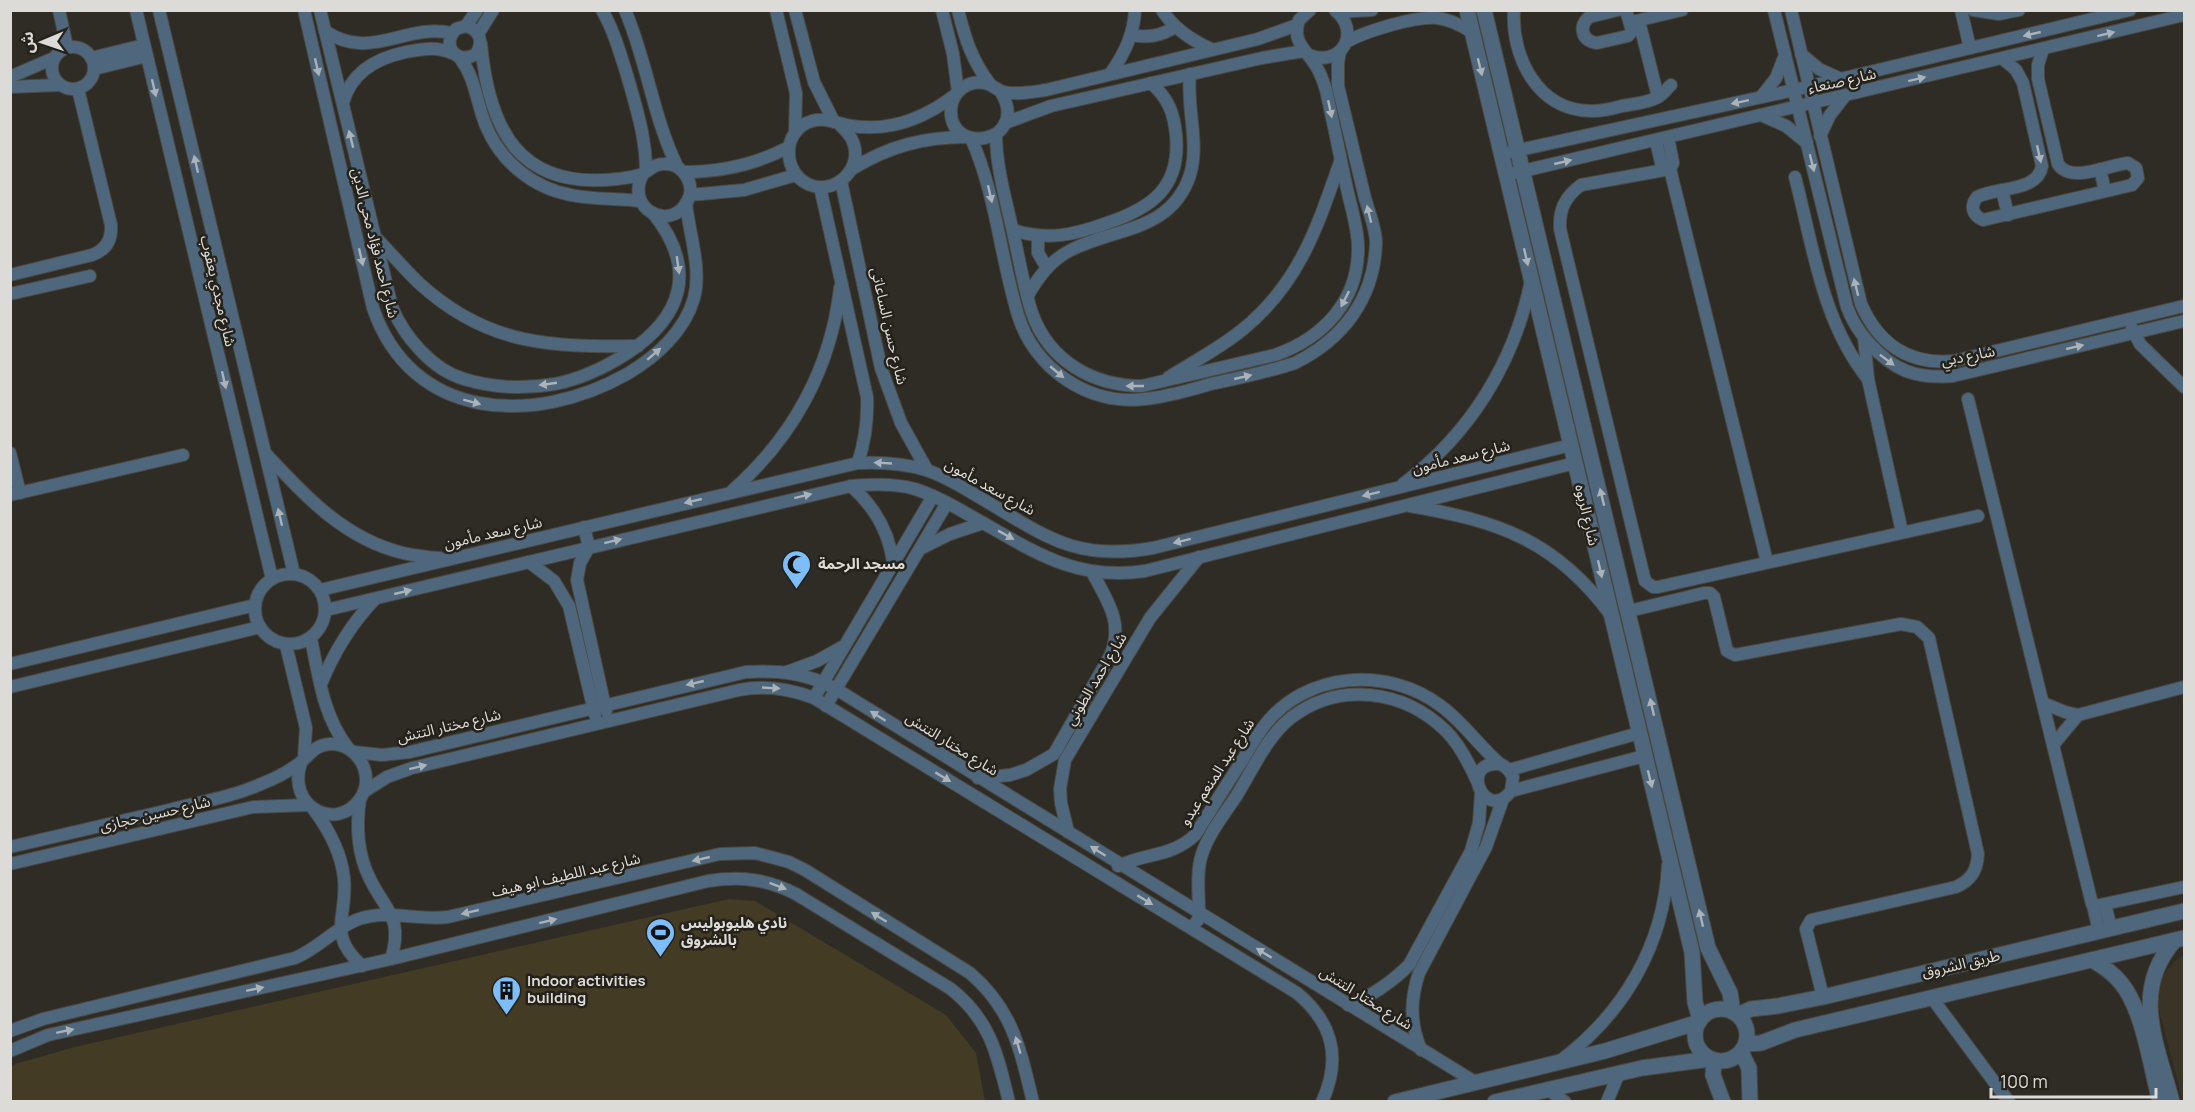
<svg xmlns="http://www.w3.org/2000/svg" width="2195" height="1112" font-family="Manrope,'Noto Sans Arabic',sans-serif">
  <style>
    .built { fill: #393426 }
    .green { fill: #433b24 }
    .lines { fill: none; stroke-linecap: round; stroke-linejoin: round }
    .minor-casing { stroke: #4a4841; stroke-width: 14 }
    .tertiary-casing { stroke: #4a4841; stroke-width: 17 }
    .minor { stroke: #4f677d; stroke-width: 12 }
    .tertiary { stroke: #4f677d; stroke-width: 15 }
    .oneway { fill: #abb2b8 }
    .labels { text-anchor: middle; stroke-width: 5; stroke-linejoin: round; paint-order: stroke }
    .street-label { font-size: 15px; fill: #dddbd7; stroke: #25221b }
    .poi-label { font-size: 15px; font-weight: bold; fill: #dddbd7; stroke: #25221b; text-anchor: start }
  </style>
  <rect width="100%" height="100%" fill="#2e2c24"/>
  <!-- built -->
  <polygon class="built" points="2184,955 2184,1102 2183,1101 2160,1014 2158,996 2165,973 2175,961"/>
  <!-- green -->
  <polygon class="green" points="729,899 755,901 946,1015 976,1053 985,1101 11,1101 11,1068 15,1064 75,1047"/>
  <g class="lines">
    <defs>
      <g id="minor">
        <polyline points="59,10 67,47"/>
        <polyline points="136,10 272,579"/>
        <polyline points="159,10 294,574"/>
        <path d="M 304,10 L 373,308 C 412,422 535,426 627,374 C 656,357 685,331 694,298 C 702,269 689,233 686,203"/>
        <path d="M 320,10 L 392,307 C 404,337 433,370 464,379 C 493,388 525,389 555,384 C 580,379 604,368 626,354 C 683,317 698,269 653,213"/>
        <path d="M 602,10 C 614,31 620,53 627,75 C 636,107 646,137 646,171"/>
        <path d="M 625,10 C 647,61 653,117 677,166"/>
        <polyline points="776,10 796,93 795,133"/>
        <polyline points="795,10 814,82 834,122"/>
        <polyline points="942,10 953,54 958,92"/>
        <path d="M 958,10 C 965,38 972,61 990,84"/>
        <path d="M 1162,10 C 1174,29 1191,40 1211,49"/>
        <path d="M 1514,10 C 1511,57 1538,111 1591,111 C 1602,111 1612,109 1622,106 C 1633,104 1648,103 1658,97 C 1663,95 1667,88 1671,85"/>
        <path d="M 1618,10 L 1589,17 C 1578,27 1582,41 1597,43 L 1628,36 L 1632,31 L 1626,10"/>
        <path d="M 1774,10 L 1847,307 C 1852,321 1859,332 1869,343 C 1894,371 1916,379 1953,376 L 2184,321"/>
        <path d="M 1791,10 L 1861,304 C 1879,345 1909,365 1954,361 L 2184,306"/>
        <polyline points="1961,10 1970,48"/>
        <polyline points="1973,10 1999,14 2019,10"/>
        <polyline points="1337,12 1372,10"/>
        <polyline points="1639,21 1658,97"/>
        <polyline points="1631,22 1682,10"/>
        <path d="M 466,26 C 480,30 484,42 476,54 C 457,66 440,45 456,29 L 466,26 L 477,10"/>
        <path d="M 325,31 C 370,62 405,23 452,33"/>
        <polyline points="478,34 493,10"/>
        <path d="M 1131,35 C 1148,38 1161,36 1175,27"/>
        <path d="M 1346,42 C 1366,31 1415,16 1437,18 C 1449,19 1462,26 1472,32"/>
        <path d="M 481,44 C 489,131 520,190 617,179 C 625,178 637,177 644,173 C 651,169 654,164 664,164 C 683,163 697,185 687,202 C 670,233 624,208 643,174"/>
        <circle cx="73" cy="68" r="21"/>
        <polyline points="1801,54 1819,69 1841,79"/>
        <path d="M 1309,55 C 1341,68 1362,32 1335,10"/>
        <polyline points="91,58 144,45"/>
        <path d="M 460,58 C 476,79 476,102 486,126 C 501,162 533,188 571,195 C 594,200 618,198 640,201"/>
        <path d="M 2003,59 L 2016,70 L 2023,83 L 2042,166 C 2038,192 1996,187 1977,197 C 1970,206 1972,215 1983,220 L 2132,185 L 2138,178 L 2136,168 L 2128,163 C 2108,165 2071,184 2058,164 L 2038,79 L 2038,65 L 2043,49"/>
        <polyline points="94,69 147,56"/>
        <path d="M 1110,74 C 1124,55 1134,35 1135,10"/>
        <polyline points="10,77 54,58"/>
        <polyline points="10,87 59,85"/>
        <path d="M 1001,92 C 1031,143 948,157 951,109 C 952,91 970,78 988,84 C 994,86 998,91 1004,92 C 1017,95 1032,92 1046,90 L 1258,39 L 1297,25"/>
        <polyline points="1761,97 1776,78 1785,55"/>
        <path d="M 343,103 C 351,72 377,58 406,52 C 423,49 436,46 452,53"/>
        <polyline points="1761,115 1786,126 1807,143"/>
        <polyline points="1005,123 1051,106 1262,58 1304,51"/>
        <path d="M 839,124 C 845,130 850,134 853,142 C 863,166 839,193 813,186 C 782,177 780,130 812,121 C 826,117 839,124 852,126 C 891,132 925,118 955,95"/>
        <path d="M 996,134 C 996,169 1007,203 1014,237 C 1020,262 1024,289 1032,313 C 1049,361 1093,386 1142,386 L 1275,355 C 1323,338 1359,301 1358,247 C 1358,227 1350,204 1346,184 C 1339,152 1333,121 1326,90 C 1323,80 1320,71 1314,63 C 1304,48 1292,41 1299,20 L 1310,10"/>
        <polyline points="1820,136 1830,115 1844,97"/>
        <polyline points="1668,137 1673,163 1670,169 1767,562"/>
        <path d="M 971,138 C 996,194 1000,256 1018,315 C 1034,368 1088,406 1144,399 C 1167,397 1189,390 1211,384 C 1239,378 1268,372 1295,363 C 1343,339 1374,299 1376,243 C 1376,229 1369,212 1365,198 C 1356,161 1347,124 1338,86 L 1338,63 L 1340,51"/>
        <polyline points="1656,141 1661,163 1664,167 1670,169"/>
        <polyline points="1501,154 1794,90 2130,10"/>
        <path d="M 852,169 C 889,146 924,137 967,137"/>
        <path d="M 1670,169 L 1581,185 C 1565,197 1559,209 1560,229 L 1645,581 L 1653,587 L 1658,587 L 1978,516"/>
        <polyline points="2100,169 2105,191"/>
        <path d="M 684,172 C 722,172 755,165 789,147"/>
        <polyline points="1506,175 2184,15"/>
        <path d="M 1795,177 C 1813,246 1822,322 1868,379"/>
        <polyline points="841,181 881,368 901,423 927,470"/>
        <path d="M 820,187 L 867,397 C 868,421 865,441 858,463"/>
        <polyline points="2002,190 2008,215"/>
        <polyline points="690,195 744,190 796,175"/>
        <path d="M 1013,230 C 1047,241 1074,235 1107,223 C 1152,208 1181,187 1176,135 C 1174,113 1168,98 1151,83"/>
        <polyline points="1038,236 1038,253 1047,268"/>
        <path d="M 376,238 C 391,253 405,270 420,284 C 488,346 552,347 638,346"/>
        <path d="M 10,275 L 92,255 C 106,250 112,240 111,225 L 78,89"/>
        <polyline points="10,294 90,276"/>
        <path d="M 1028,295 C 1039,276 1051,260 1071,250 C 1116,227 1171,232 1190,175 C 1200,143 1186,107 1190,74"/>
        <polyline points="2132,328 2140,344 2184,387"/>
        <polyline points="1864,337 1868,379 1902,532"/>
        <path d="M 1169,377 C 1193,362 1220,348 1242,330 C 1299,284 1317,228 1340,162"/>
        <polyline points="1968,399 2092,904 2095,906 2184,887"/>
        <polyline points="10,453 20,493"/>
        <path d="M 267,455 C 306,497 345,539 403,553 C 415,556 428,557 440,558"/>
        <path d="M 1403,484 C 1470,434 1514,363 1531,281"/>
        <path d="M 851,486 C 875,507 889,531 893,563"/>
        <path d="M 733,490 C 793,437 831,368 840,288"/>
        <polyline points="10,495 183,455"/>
        <path d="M 1410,506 C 1498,521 1555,540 1610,614"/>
        <polyline points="584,527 589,547 580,563 577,580 606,711"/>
        <polyline points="920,549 950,534 983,523"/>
        <polyline points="529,562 554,581 569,606 595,715"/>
        <circle cx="290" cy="609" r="35"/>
        <path d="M 320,590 L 858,463 C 881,462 903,463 926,470 C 945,476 962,487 979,497 C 1044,535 1074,562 1153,548 L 1571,445"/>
        <path d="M 326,610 L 851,486 C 872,484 894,483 915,489 C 934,495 952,505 969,515 C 1029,548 1072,582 1145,571 L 1575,463"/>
        <path d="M 1629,611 L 1704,593 L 1710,593 L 1714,597 L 1727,651 L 1735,655 L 1901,624 L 1917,627 L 1929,638 L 1978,854 C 1977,871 1971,880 1956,887 L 1811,920 L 1806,929 L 1823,997"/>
        <path d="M 311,639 C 319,677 323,716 348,748"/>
        <polyline points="286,645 306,728 304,757"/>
        <polyline points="10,664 255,605"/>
        <polyline points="787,672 817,661 842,647"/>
        <path d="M 321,684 C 334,652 351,624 375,599"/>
        <polyline points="10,687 260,627"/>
        <polyline points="814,698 933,496"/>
        <polyline points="2043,703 2065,712 2078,715 2184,687"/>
        <polyline points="826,706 947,503"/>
        <polyline points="2053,745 2078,715"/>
        <path d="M 354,752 L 382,755 L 410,752 L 746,672 C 779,670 807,673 836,689 L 1475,1082"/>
        <polyline points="1509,770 1639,733"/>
        <path d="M 978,778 L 1010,775 L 1026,770 L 1054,754 L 1110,656 C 1124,623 1108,602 1092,572"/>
        <path d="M 365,791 L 387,777 L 412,768 L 739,690 C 765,685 788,688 814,698 L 1297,993 C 1333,1023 1342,1058 1322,1102"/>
        <path d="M 1511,791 L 1513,777 C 1509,769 1504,763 1495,764 C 1459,766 1487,823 1511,791 L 1644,756"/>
        <path d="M 360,799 C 356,826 357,852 369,877 C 385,911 404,917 391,959"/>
        <path d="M 314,810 C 330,831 341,852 344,878 C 348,918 326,933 362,966"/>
        <polyline points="1068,832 1061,803 1060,789 1065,760 1150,618 1199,557"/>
        <path d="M 10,847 C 63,835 116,822 169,810 C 200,802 232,797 261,784 C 274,779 286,773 297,765 C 309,757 313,745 330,744 C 358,743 376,776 360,799 C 336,833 286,806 301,763"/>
        <polyline points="10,864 253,807 308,805"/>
        <path d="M 1118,866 C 1145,853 1172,857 1195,835 C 1211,810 1226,785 1242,761 C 1249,749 1256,737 1264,726 C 1306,671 1388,666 1441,706 C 1463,722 1479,746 1500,764"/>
        <polyline points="2105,904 2111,929"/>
        <polyline points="2093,905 2099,932"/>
        <path d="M 1191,928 L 1198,920 L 1199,913 C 1199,894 1196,872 1202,854 C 1209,833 1225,813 1237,795 C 1253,769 1267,736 1292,717 C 1340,681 1404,690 1446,731 C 1460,745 1469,763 1477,781"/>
        <polyline points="1932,998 2009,1102"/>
        <path d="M 1348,1005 C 1372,996 1391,983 1409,965 L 1471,851 L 1479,823 L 1481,793"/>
        <path d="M 10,1031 L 43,1019 L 295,958 C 319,948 336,927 359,919 C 388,909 418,921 448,917 L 720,854 L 755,853 L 789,862 L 805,870 L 970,973 C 1013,1010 1020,1049 1033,1102"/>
        <path d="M 1421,1050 C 1410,1023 1410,1000 1419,973 L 1486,847 L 1503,799"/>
        <path d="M 10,1051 L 48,1035 L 391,959 L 708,881 C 740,876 767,879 796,894 L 951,989 C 991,1021 997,1054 1009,1102"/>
        <path d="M 1560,1061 C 1624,1013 1664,945 1668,865"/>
        <polyline points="1547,1089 1565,1102"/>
        <polyline points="1607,1102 1619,1073"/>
      </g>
      <g id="tertiary">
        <polyline points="1467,10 1692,952 1695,1002 1700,1020"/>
        <polyline points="1484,10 1708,948 1730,993 1733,1012"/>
        <path d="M 2092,960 C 2103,966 2113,973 2121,983 C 2143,1009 2151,1068 2160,1102"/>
        <circle cx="1721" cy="1035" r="26"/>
        <polyline points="1738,1015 1751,1009 1778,1006 1823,997 2184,911"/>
        <polyline points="1746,1044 1761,1043 1795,1030 2184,938"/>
        <polyline points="1741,1052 1749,1068 1750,1102"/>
        <polyline points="1714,1060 1713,1075 1723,1102"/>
        <polyline points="1395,1102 1605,1051 1699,1022"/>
        <polyline points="1495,1102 1642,1068 1710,1059"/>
        <path d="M 2172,1102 C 2157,1044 2130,991 2175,940"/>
      </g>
    </defs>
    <!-- minor casing -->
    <use href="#minor" class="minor-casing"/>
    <!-- tertiary casing -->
    <use href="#tertiary" class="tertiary-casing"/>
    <!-- minor -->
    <use href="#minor" class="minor"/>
    <!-- tertiary -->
    <use href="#tertiary" class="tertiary"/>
  </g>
  <!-- one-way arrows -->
  <defs><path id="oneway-solid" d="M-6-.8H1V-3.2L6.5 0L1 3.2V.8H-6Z" transform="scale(1.5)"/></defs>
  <g class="oneway">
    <use href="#oneway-solid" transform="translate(2032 34) rotate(167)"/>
    <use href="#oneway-solid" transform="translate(2106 34) rotate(-14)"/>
    <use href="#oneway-solid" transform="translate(317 67) rotate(77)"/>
    <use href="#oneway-solid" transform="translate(1480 67) rotate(76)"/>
    <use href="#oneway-solid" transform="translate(1917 79) rotate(-14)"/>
    <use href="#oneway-solid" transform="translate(154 88) rotate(77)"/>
    <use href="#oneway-solid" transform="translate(1740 102) rotate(168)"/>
    <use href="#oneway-solid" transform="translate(1330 109) rotate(78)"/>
    <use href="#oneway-solid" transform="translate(351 139) rotate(-104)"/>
    <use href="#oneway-solid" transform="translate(2039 154) rotate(77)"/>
    <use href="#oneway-solid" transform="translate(1563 162) rotate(-13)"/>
    <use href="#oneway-solid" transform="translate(1812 163) rotate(76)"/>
    <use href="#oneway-solid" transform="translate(196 164) rotate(-103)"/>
    <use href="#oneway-solid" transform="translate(990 194) rotate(77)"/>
    <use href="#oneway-solid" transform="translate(1369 214) rotate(-104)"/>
    <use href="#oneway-solid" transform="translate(361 257) rotate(77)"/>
    <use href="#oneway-solid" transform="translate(1526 257) rotate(77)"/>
    <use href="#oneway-solid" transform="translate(678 265) rotate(82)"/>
    <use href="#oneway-solid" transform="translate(1856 287) rotate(-104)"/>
    <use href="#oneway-solid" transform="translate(1345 299) rotate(117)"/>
    <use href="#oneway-solid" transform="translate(2075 347) rotate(-13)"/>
    <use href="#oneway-solid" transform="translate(654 354) rotate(-41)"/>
    <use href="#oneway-solid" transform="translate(1887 360) rotate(37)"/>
    <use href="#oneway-solid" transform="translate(1057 372) rotate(40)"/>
    <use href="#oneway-solid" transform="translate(1243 377) rotate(-13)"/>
    <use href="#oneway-solid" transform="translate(224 380) rotate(77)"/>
    <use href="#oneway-solid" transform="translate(548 384) rotate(172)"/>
    <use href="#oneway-solid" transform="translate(1135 386) rotate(180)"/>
    <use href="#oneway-solid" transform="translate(472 402) rotate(15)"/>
    <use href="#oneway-solid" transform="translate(883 463) rotate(-177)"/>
    <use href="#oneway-solid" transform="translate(1371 494) rotate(166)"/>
    <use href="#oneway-solid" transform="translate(803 496) rotate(-14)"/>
    <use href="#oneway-solid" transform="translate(1602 497) rotate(-104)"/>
    <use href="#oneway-solid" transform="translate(693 501) rotate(167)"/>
    <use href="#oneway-solid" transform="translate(280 517) rotate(-103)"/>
    <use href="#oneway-solid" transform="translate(1006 535) rotate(29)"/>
    <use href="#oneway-solid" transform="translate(613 541) rotate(-14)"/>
    <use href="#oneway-solid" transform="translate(1182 541) rotate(166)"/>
    <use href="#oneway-solid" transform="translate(1600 569) rotate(77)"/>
    <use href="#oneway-solid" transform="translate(403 592) rotate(-13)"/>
    <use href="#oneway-solid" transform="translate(695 683) rotate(167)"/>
    <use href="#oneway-solid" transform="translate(771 688) rotate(3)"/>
    <use href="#oneway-solid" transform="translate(1652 707) rotate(-103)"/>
    <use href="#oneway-solid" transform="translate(878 716) rotate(-148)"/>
    <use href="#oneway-solid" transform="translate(418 767) rotate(-14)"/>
    <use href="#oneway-solid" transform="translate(943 777) rotate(31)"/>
    <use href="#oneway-solid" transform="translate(1650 779) rotate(76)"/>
    <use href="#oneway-solid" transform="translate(1098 851) rotate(-148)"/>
    <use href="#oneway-solid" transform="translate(701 859) rotate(167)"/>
    <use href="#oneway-solid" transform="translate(778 886) rotate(21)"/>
    <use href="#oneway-solid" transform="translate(1145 900) rotate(31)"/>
    <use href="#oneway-solid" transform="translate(470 912) rotate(167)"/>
    <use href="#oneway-solid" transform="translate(879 917) rotate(-148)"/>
    <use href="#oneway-solid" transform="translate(1701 918) rotate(-103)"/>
    <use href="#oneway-solid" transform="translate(548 921) rotate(-14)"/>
    <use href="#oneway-solid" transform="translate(1264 953) rotate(-148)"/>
    <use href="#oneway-solid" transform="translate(255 989) rotate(-12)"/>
    <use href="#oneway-solid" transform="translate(65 1031) rotate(-12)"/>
    <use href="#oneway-solid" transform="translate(1018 1045) rotate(-106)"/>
  </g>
  <!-- icons -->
  <defs>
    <symbol id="mosque-pin" viewBox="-11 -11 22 30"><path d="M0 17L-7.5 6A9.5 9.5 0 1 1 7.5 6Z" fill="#7dbef9" stroke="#25221b"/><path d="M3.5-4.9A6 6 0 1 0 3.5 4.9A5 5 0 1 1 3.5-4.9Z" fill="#111"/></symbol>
    <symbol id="stadium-pin" viewBox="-11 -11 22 30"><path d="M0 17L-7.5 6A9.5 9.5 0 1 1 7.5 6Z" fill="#7dbef9" stroke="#25221b"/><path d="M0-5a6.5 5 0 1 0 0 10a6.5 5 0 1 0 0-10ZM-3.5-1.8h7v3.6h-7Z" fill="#111"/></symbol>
    <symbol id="building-pin" viewBox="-11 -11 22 30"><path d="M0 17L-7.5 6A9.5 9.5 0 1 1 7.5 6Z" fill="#7dbef9" stroke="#25221b"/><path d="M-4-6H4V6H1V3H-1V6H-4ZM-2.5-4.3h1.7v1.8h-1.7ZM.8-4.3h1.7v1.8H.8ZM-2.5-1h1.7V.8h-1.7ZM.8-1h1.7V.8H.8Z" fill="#111"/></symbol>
  </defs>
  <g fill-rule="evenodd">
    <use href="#mosque-pin" x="780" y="548" width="33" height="45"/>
    <use href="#stadium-pin" x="644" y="916" width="33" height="45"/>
    <use href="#building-pin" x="490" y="974" width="33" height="45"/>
  </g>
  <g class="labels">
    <!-- street labels -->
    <g class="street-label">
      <text transform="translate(1842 81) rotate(-13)" y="5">شارع صنعاء</text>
      <text transform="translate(375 243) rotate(76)" y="5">شارع احمد فؤاد محى الدين</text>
      <text transform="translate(218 291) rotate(77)" y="5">شارع مجدي يعقوب</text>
      <text transform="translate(889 326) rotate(77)" y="5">شارع حسن الساعاتى</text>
      <text transform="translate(1968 356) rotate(-11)" y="5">شارع دبي</text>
      <text transform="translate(1461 457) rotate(-14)" y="5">شارع سعد مأمون</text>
      <text transform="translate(990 487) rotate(29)" y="5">شارع سعد مأمون</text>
      <text transform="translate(1587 515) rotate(77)" y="5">شارع الربوه</text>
      <text transform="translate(493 533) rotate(-13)" y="5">شارع سعد مأمون</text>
      <text transform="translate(1096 679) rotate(-59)" y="5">شارع احمد الطوني</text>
      <text transform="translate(449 726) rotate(-13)" y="5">شارع مختار التتش</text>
      <text transform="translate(952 744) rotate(32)" y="5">شارع مختار التتش</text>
      <text transform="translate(1217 772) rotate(-57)" y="5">شارع عبد المنعم عبدو</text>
      <text transform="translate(155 814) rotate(-13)" y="5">شارع حسين حجازى</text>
      <text transform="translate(566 875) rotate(-13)" y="5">شارع عبد اللطيف ابو هيف</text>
      <text transform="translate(1961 964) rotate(-13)" y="5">طريق الشروق</text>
      <text transform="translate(1366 998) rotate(32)" y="5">شارع مختار التتش</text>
    </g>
    <!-- poi labels -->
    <g class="poi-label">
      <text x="818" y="569">مسجد الرحمة</text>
      <text x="681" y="928">نادي هليوبوليس<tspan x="681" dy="17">بالشروق</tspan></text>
      <text x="527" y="986">Indoor activities<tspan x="527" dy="17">building</tspan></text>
    </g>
  </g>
  <!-- border -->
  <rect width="2195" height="1112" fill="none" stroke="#dddbd7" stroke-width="24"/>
  <!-- north arrow -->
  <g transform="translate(42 42) rotate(268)" stroke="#25221b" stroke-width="4.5" paint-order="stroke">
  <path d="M0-4.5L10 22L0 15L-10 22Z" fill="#dddbd7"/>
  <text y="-9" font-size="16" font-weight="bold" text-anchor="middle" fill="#dddbd7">ش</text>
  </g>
  <!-- scale -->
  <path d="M1991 1088v9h165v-9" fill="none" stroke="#dddbd7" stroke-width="3"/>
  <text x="2000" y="1088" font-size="18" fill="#dddbd7" stroke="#25221b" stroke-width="4.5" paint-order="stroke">100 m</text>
</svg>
